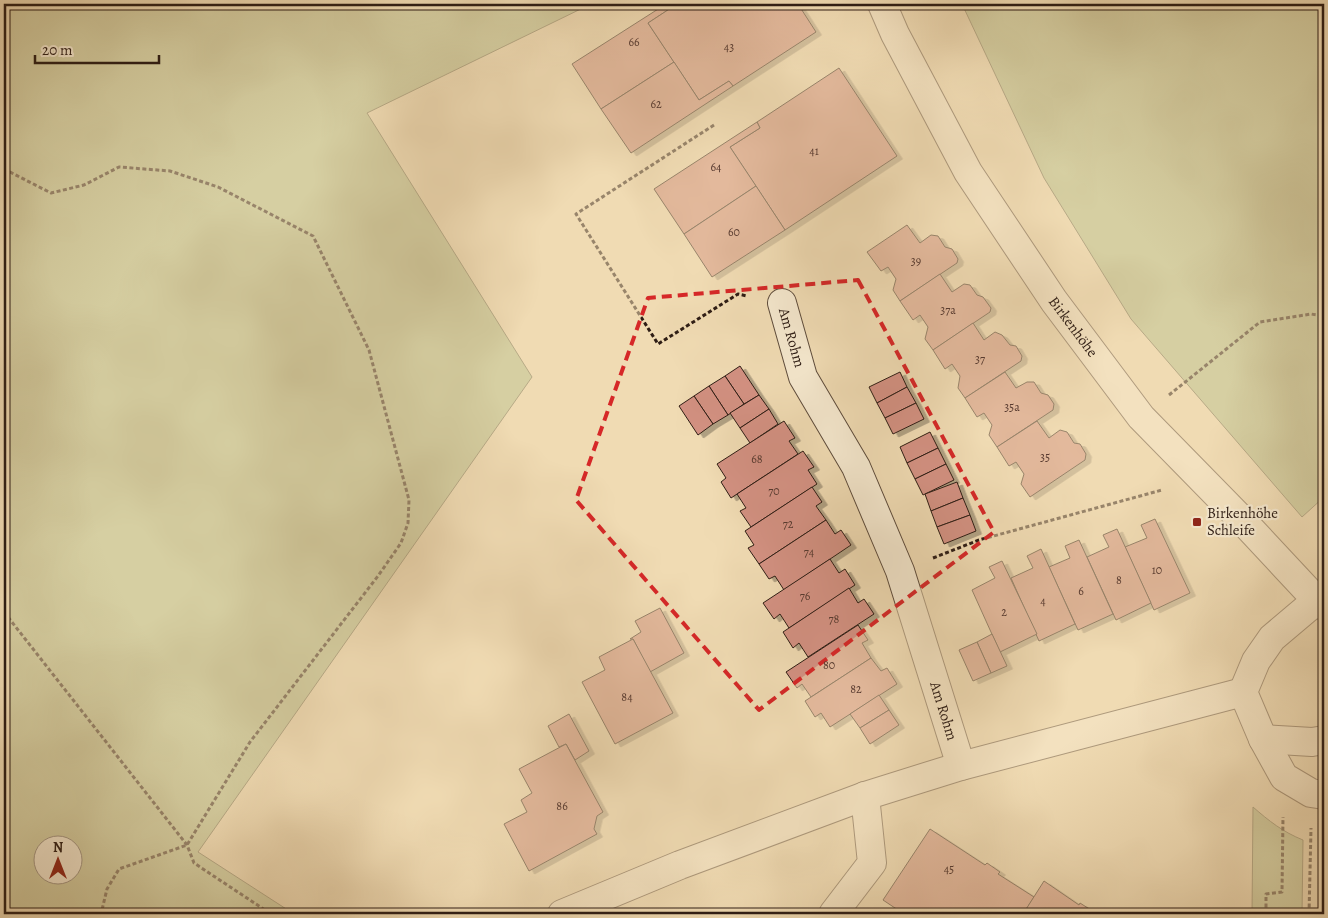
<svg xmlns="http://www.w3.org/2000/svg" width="1328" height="918" font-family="Alegreya,serif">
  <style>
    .green { fill: #b7c18e; stroke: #726f52; fill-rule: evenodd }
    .building { fill: #d39182; stroke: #2e1d15; filter: url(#shadow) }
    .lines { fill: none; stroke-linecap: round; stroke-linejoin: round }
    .minor-casing { stroke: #5e4c3c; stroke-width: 30 }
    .path { stroke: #2e1d15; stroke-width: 3; stroke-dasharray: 4 2.5; stroke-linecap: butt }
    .minor { stroke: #f5e8ce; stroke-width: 28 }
    .marked { fill: none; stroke: #d62828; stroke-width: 4; stroke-dasharray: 10 6; stroke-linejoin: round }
    .poi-dot { fill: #8f2418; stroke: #f5e8ce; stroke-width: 2 }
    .labels { text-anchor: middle; stroke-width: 4.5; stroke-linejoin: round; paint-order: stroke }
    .number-label { font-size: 12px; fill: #573a30 }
    .street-label { font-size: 15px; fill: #2e1d15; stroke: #f5e8ce }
    .poi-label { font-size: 15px; fill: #2e1d15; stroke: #f5e8ce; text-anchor: start }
  </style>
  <defs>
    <filter id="shadow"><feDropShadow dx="5.5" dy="3" stdDeviation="0" flood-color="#0004"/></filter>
  </defs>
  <rect width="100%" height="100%" fill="#f0dbb3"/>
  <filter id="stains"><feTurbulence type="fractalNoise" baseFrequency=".004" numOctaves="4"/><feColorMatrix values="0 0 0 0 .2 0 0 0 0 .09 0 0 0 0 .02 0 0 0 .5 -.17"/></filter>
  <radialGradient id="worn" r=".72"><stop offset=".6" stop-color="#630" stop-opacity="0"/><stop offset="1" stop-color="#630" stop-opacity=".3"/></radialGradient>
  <!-- green -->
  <g class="green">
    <path d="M 4,4 L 321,4 L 331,7 L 405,8 L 413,4 L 591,4 L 367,113 L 532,377 L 198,852 L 294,914 L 4,914 ZM 42,846 L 72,846 L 72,876 L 42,876 Z"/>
    <polygon points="962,4 1324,4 1324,497 1302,517 1131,319 1044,178"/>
    <path d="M 1253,807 C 1269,821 1283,832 1303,840 L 1302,914 L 1252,914 Z"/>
  </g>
  <!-- building -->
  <g class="building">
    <polygon points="666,4 677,4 648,23 674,62 601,109 572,64"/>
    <polygon points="677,4 798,4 816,32 733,86 729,81 699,100 648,23"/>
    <polygon points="674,62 699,100 729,81 733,86 631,153 601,109"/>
    <polygon points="839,68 897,156 785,230 730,147 760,128 757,122"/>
    <polygon points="757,122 760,128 730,147 756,186 684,234 654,189"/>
    <polygon points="756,186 785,230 712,277 684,234"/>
    <polygon points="907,225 920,243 931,235 938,236 945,247 952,249 958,259 957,263 900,301 893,290 896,279 888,267 881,271 867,252"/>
    <polygon points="940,274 952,292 964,284 970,285 977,295 983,297 991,308 990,312 933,350 925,339 928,327 920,315 913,320 900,301"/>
    <polygon points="973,323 984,340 995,332 1002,335 1010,345 1016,346 1022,356 1021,361 965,398 958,388 960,376 952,364 945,369 933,350"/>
    <polygon points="740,366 759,395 744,404 725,376"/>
    <polygon points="900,372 907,387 877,403 869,387"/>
    <polygon points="1005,372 1016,388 1027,382 1034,382 1041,393 1048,395 1054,404 1053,410 997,447 989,435 992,425 984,413 977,417 965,398"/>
    <polygon points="725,376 744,404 728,415 709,386"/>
    <polygon points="709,386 728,415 713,424 694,396"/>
    <polygon points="907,387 916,403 885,418 877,403"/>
    <polygon points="759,395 769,409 740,428 730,413"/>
    <polygon points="694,396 713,424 698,435 679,406"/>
    <polygon points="916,403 924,419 893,434 885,418"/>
    <polygon points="769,409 778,424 750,443 740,428"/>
    <polygon points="784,421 795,438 789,441 798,454 731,498 721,482 726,478 717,464"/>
    <polygon points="1037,421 1049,438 1060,430 1067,432 1074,443 1080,444 1086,454 1085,460 1030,497 1021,484 1024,474 1016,462 1009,466 997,447"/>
    <polygon points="930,432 938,448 907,463 900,447"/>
    <polygon points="938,448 946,464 915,479 907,463"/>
    <polygon points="803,451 814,467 808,470 817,484 751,527 740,511 746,508 737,494"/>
    <polygon points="946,464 954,480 923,495 915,479"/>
    <polygon points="957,482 963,498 931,511 925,494"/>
    <polygon points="812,487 822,502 816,506 826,520 759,564 748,548 754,545 745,531"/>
    <polygon points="963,498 970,515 937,527 931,511"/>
    <polygon points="970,515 976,531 944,544 937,527"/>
    <polygon points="1155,519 1190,593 1154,610 1125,547 1147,538 1141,525"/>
    <polygon points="826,520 835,534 841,530 851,545 784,590 775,576 769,579 759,564"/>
    <polygon points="1117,529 1151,603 1116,620 1087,557 1109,547 1103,535"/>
    <polygon points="1079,540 1113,614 1078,630 1049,567 1070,558 1065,546"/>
    <polygon points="1041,549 1075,624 1039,641 1011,578 1033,568 1027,556"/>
    <polygon points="830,559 839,573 845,569 855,585 789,628 780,614 774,619 763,603"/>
    <polygon points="1002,561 1037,634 1000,652 972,590 995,578 989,567"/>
    <polygon points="849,588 858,603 864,599 874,614 808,657 799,643 793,648 783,632"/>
    <polygon points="660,608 684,653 650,672 633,639 630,639 641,632 635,621"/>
    <polygon points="858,625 868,640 862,643 871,658 811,697 802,684 797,688 786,672"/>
    <polygon points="992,634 1007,666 991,673 977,642"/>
    <polygon points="633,639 673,713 615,744 582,682 605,670 599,657"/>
    <polygon points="977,642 991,673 973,681 959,650"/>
    <polygon points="871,658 881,671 887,668 897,684 830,727 821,713 815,717 805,701"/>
    <polygon points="879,695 889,710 860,728 850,714"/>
    <polygon points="889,710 899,725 870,744 860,728"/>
    <polygon points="569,714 589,751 575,760 566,744 559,747 548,726"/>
    <polygon points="566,744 603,812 597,816 594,829 597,834 529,871 504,824 527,812 521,800 532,793 519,769"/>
    <polygon points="930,829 985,865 987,863 1000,872 998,874 1034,897 1023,914 904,914 883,900"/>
    <polygon points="1044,881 1079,905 1080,903 1094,912 1093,914 1023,914"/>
  </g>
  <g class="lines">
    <defs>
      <g id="minor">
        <path id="s1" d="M 882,4 L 895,34 L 968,172 L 1054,301 L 1141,417 L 1240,518 L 1309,592 L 1324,606"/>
        <path id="s2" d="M 782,303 L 803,377 L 856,467 L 900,571 L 961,766"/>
        <polyline points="1317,600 1272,638 1256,661 1243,692 1263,739 1284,777 1311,793 1324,795"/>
        <polyline points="1263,739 1312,742 1324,740"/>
        <polyline points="562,914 680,865 865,796 961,766 1243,692"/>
        <polyline points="833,914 872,863 865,796"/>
      </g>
    </defs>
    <!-- minor casing -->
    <use href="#minor" class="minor-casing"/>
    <!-- path -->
    <g class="path">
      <polyline points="714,125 576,214 658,344 738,294 747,296"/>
      <polyline points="4,169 51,193 84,185 119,167 170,171 218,187 313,236 369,350 409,500 408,523 401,543 378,576 250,742 187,845 119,869 107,889 101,914"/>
      <polyline points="1169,395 1260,322 1311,314 1324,316"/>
      <polyline points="933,558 979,540 1162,490"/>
      <polyline points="4,612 187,845 194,863 271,914"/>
      <polyline points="1266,914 1266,894 1282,892 1283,817"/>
      <polyline points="1309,914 1311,828"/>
    </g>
    <!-- minor -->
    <use href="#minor" class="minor"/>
  </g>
  <!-- marked area -->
  <path d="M0 0H1328V918H0ZM 858,280 L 994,532 L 759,710 L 576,500 L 648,298 Z" fill="#f0dbb3" fill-opacity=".55" fill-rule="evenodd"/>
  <path class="marked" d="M 858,280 L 994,532 L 759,710 L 576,500 L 648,298 Z"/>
  <!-- markers -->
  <rect class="poi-dot" x="1192" y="517" width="10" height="10" rx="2.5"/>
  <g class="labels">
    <!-- number labels -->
    <g class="number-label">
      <text x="634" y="46">66</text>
      <text x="729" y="51">43</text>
      <text x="656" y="108">62</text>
      <text x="814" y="155">41</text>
      <text x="716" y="171">64</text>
      <text x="734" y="236">60</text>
      <text x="916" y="265">39</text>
      <text x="948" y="314">37a</text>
      <text x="980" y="363">37</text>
      <text x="1012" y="411">35a</text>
      <text x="1045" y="461">35</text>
      <text x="757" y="463">68</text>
      <text x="774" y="495">70</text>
      <text x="788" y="528">72</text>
      <text x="809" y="556">74</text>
      <text x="1157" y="574">10</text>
      <text x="1119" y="584">8</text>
      <text x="1081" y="595">6</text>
      <text x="805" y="600">76</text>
      <text x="1043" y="605">4</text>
      <text x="1004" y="616">2</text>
      <text x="834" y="623">78</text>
      <text x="829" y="669">80</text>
      <text x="856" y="693">82</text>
      <text x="627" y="701">84</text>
      <text x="562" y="810">86</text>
      <text x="949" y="873">45</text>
    </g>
    <!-- street labels -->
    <g class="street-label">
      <text dy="5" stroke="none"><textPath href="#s1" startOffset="376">Birkenhöhe</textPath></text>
      <text dy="5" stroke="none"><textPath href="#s2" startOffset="36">Am Rohm</textPath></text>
      <text dy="5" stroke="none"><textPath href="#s2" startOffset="441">Am Rohm</textPath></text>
    </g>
    <!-- poi labels -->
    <g class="poi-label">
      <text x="1207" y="518">Birkenhöhe<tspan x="1207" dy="17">Schleife</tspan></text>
    </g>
  </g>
  <!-- margin -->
  <rect width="1328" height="918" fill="none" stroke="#f0dbb3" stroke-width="20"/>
  <rect x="5" y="5" width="1318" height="908" fill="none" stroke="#2e1d15" stroke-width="2.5"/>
  <rect x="10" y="10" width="1308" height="898" fill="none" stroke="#2e1d15"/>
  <!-- north arrow -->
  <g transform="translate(58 860)"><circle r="24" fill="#f5e8ce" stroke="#a59784"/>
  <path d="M0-4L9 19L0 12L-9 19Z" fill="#8f2418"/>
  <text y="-8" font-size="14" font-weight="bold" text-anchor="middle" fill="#2e1d15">N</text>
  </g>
  <!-- scale -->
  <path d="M35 55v8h124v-8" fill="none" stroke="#2e1d15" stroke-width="2.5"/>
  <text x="42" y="55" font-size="15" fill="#2e1d15" stroke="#f5e8ce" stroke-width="4" paint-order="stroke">20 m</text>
  <rect width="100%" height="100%" filter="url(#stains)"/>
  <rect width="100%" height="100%" fill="url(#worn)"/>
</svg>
